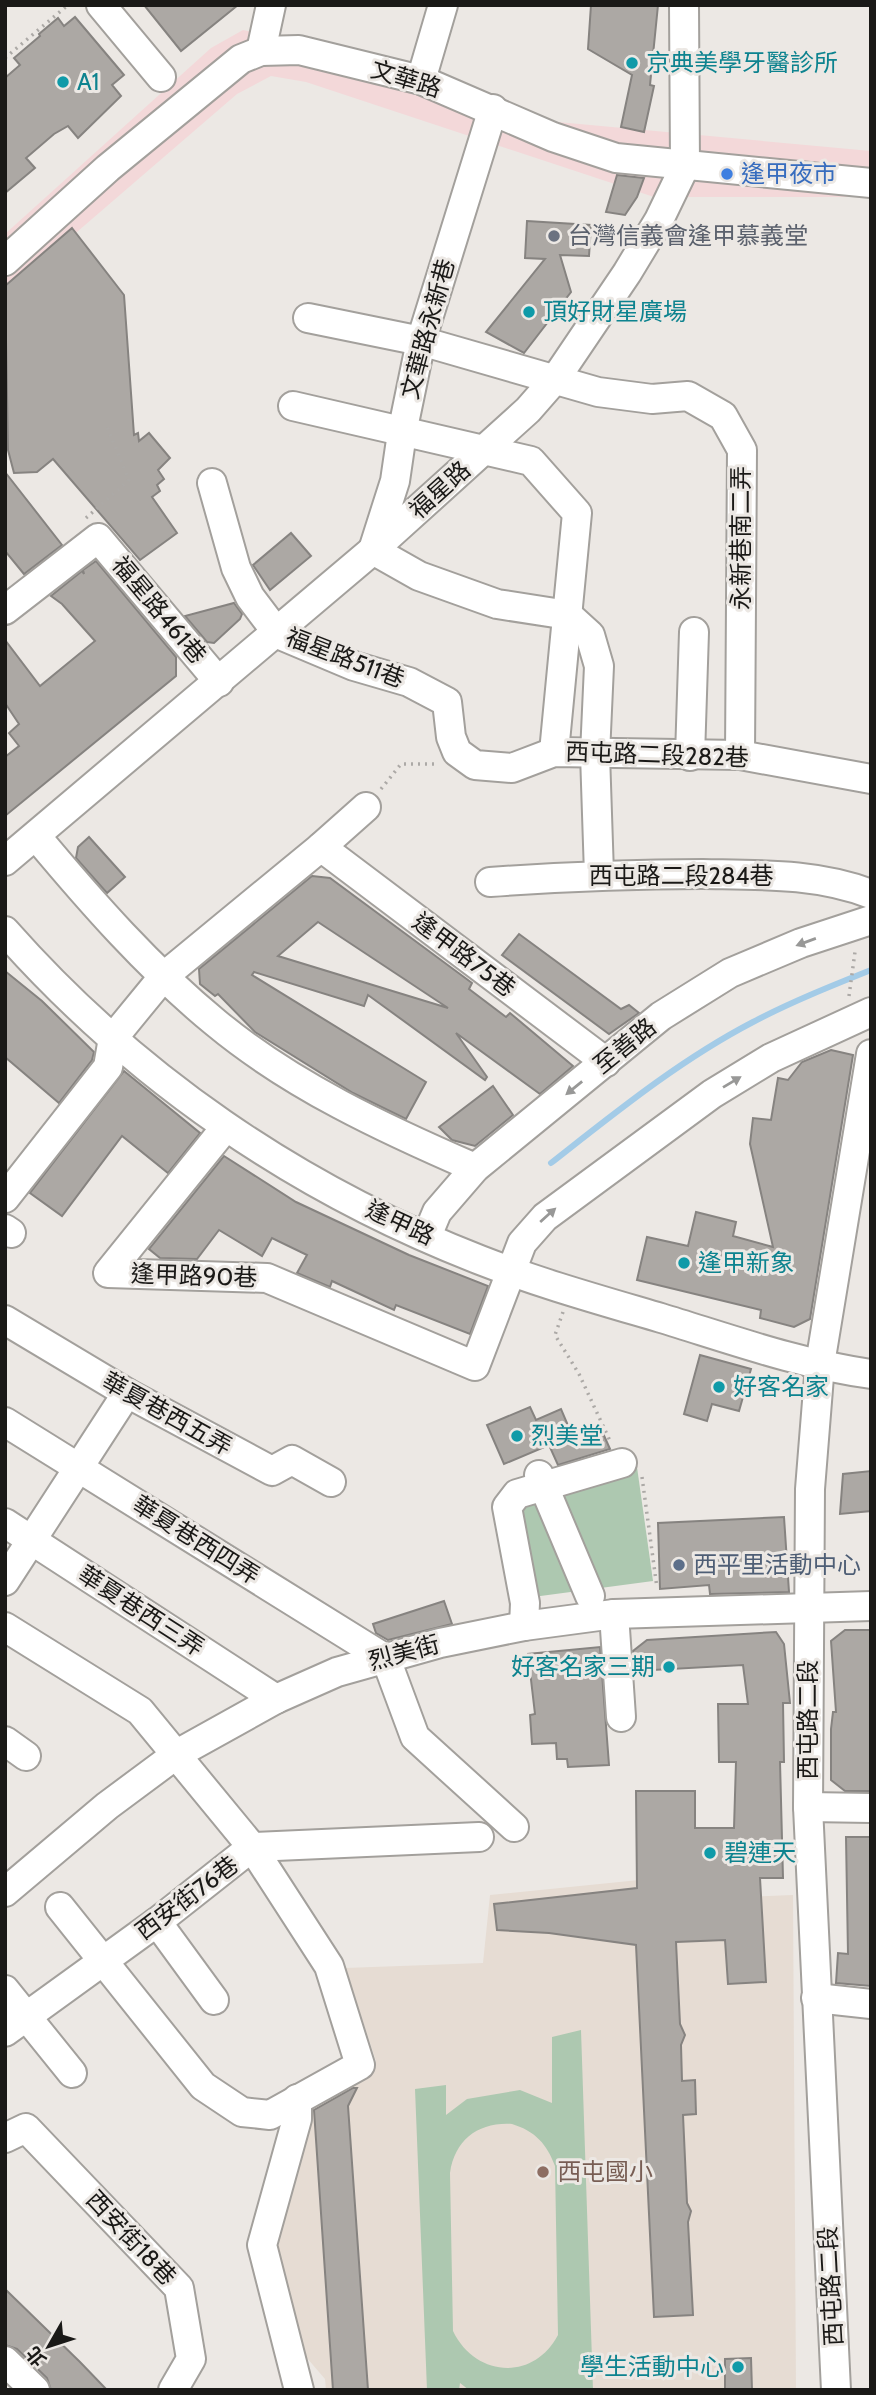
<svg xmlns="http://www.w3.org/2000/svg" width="876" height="2395" font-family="Cabin,'Noto Sans TC',sans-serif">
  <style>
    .commercial { fill: #f3d8d9 }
    .built { fill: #e6dcd3 }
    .green { fill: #adc8b0; fill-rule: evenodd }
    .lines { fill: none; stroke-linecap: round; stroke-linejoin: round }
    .stream { stroke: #a3cbe7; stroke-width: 6 }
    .building { fill: #aca8a4; stroke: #868380; stroke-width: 2; fill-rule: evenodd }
    .minor-casing { stroke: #a3a09c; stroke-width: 32 }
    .path { stroke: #aca9a6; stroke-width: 3.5; stroke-dasharray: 2 5; stroke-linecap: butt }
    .minor { stroke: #fff; stroke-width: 28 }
    .oneway { fill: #989897 }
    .culture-dot { fill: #0f9aa8; stroke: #ece8e4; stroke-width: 2.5 }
    .shop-dot { fill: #3f7fe0; stroke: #ece8e4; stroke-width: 2.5 }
    .worship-dot { fill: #6b7280; stroke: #ece8e4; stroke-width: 2.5 }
    .service-dot { fill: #5c6f8a; stroke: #ece8e4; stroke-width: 2.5 }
    .education-dot { fill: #8d6e63; stroke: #ece8e4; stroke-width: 2.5 }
    .labels { text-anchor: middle; stroke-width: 6; stroke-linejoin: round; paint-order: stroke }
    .culture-label { font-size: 24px; fill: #0d838f; stroke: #ece8e4; text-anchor: start }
    .street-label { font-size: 24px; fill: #1a1917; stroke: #ece8e4 }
    .shop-label { font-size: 24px; fill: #366cbe; stroke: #ece8e4; text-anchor: start }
    .worship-label { font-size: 24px; fill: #5b616d; stroke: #ece8e4; text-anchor: start }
    .service-label { font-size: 24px; fill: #4e5e75; stroke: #ece8e4; text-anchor: start }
    .education-label { font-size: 24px; fill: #785e54; stroke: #ece8e4; text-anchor: start }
  </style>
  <rect width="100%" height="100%" fill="#ece8e4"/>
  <!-- commercial -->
  <polygon class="commercial" points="243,30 393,62 525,119 871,151 871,197 654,197 306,82 271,76 237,94 5,294 5,234 211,48"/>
  <!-- built -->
  <polygon class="built" points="639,1880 639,1901 793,1895 796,2390 326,2390 325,2379 300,2350 275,2243 308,2100 376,2061 345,1968 483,1963 490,1895"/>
  <!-- green -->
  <g class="green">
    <polygon points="637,1467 653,1581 533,1597 520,1497"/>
    <path d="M 581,2030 L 593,2390 L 469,2390 L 460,2383 L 459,2390 L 427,2390 L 415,2089 L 446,2085 L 446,2115 L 467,2099 L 520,2090 L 552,2103 L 552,2037 ZM 512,2124 C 535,2131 547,2144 555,2166 L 558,2335 C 533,2382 475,2377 453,2331 L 450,2173 C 455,2139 479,2122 512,2124 Z"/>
  </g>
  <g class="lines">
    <!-- stream -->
    <path class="stream" d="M 551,1163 C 616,1112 680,1060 753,1022 C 791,1002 831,986 871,970"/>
  </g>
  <!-- building -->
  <g class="building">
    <polygon points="144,5 238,5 181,51"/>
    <polygon points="591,5 658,5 650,85 654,86 644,132 621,127 632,75 588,49"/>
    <polygon points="75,17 124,75 112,85 121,96 78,138 68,126 54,134 26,158 35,168 5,193 5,78 20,65 14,58 40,36 39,34 58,18 64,26"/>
    <polygon points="617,175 644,178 637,197 625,215 606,212"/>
    <polygon points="527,221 591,225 589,256 560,255 571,292 524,353 486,332 545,259 525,258"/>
    <polygon points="72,228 124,295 134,435 138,433 139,441 149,433 170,458 158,470 164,479 157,485 160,491 152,497 177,533 140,560 53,459 37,472 14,473 8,450 5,286"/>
    <polygon points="5,472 62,545 24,574 5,551"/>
    <polygon points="291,533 311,556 270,590 253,565"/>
    <polygon points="96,561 176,657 176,676 5,816 5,757 19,746 9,733 19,724 5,703 5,640 40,686 95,641 62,604 51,596 82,571 84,574 83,570"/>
    <polygon points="234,603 242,614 240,619 214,643 207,642 185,616"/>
    <polygon points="89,837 125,877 107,893 76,858 78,847"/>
    <path d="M 312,876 L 330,878 L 472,983 L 469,989 L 506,1017 L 510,1013 L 573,1066 L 540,1094 L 456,1033 L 487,1077 L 485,1080 L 368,995 L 364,1006 L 254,972 L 252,975 L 426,1082 L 406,1119 L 353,1093 L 255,1032 L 218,994 L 215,996 L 200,984 L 199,969 ZM 318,922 L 448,1008 L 278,956 Z"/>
    <polygon points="519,934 621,1009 629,1005 639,1013 609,1034 502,955"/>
    <polygon points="5,971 42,1001 94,1052 92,1060 59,1103 5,1057"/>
    <polygon points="831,1050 853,1055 810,1319 794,1327 760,1318 761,1310 637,1280 647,1237 688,1246 696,1212 736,1222 733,1236 773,1247 750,1144 753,1118 771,1120 778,1078 788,1080 802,1062"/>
    <polygon points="124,1071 200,1133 168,1173 122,1136 62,1216 30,1193"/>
    <polygon points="493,1086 513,1115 475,1146 452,1140 439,1127"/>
    <polygon points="224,1156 296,1202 409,1255 488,1286 470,1334 396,1305 394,1310 332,1281 330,1287 297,1273 307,1255 272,1238 262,1256 219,1230 197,1259 160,1258 149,1249"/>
    <polygon points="700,1355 751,1369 739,1411 712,1404 707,1421 684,1414"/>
    <polygon points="530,1407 536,1420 561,1409 575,1442 602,1431 610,1449 558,1465 549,1445 504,1464 487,1425"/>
    <polygon points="871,1471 871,1511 840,1514 843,1474"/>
    <polygon points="784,1517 789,1592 710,1594 709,1585 660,1589 658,1523"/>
    <polygon points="444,1601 452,1624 388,1640 376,1633 373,1624"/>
    <polygon points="845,1630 871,1630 871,1791 845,1791 831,1780 831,1729 833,1712 836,1712 831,1641"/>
    <polygon points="776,1632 784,1644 790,1703 783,1703 784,1762 780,1762 783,1878 760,1878 766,1982 728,1984 725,1940 676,1942 680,2024 685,2035 681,2045 682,2081 695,2080 696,2114 683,2115 687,2203 691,2211 688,2222 693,2315 654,2317 636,1945 549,1933 497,1930 494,1904 637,1888 636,1791 695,1791 695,1828 734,1828 736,1762 719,1762 718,1704 748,1704 743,1665 635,1671 633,1651 647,1640"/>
    <polygon points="600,1647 609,1765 568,1767 567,1759 557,1759 556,1743 532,1744 530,1715 535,1714 528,1654"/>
    <polygon points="846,1837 871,1837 871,1986 836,1983 838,1953 848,1954"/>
    <polygon points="353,2088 357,2088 348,2106 368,2390 333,2390 314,2110"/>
    <polygon points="5,2289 80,2362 107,2390 51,2390 47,2378 17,2349 5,2345"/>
    <polygon points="751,2358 752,2390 725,2390 725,2359"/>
  </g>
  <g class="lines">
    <defs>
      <g id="minor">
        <polyline points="101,5 161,77"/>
        <polyline points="261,51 271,5"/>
        <polyline points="421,80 443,5"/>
        <polyline points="493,109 421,341 402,433 395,481 373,550 419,576 497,604 568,615 590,635 599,666 595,754 599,874"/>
        <polyline points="5,261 108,168 241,59 261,51 299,50 421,80 553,137 616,158 871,183"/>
        <polyline points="308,318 421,341 598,392 652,399 688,396 723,416 742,450 740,755"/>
        <polyline points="293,406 531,461 577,513 554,752"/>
        <polyline points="212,483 236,568 250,597 278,634 354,666 409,682 447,702 451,737 457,752 475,765 512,768 554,752 740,755 871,779"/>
        <polyline points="5,610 98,538 219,682"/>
        <polyline points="690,756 694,632"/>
        <path d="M 36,836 C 92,903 149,968 216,1023 C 292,1086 385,1129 475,1168"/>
        <polyline points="321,847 366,807"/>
        <polyline points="5,861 373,550 528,410 556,378 627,273 659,220 685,166 684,5"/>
        <path d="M 490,882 C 561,877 631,874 703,874 C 759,875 817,873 871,894"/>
        <path d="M 5,931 C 135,1078 297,1189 480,1260 C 539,1283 600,1300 661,1318 C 730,1339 799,1364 871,1374"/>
        <polyline points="225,1128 108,1273 267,1278 475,1366 522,1243 545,1217 712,1094 771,1058 871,1012"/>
        <polyline points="5,1198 108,1067 113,1038 163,977 321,847 606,1062"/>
        <polyline points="5,1229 11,1233"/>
        <polyline points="427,1236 437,1212 475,1168 661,1016 730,973 801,943 871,920"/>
        <polyline points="5,1320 127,1393 272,1471 292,1460 331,1482"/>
        <polyline points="5,1422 386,1659 415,1737 514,1827"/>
        <polyline points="539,1475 590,1596"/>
        <polyline points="5,1523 276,1699"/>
        <polyline points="5,1581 127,1393"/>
        <polyline points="614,1614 621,1717"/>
        <polyline points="524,1626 525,1603 507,1507 517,1494 622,1463"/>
        <polyline points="5,1627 140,1711 252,1847 329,1966 360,2065 270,2115 242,2112 203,2086 60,1907"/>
        <polyline points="5,1741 26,1756"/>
        <polyline points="808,1807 871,1808"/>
        <polyline points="5,1892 107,1806 177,1754 276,1699 337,1672 440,1643 524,1626 614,1614 871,1606"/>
        <polyline points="157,1922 214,2000"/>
        <polyline points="5,1990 72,2073"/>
        <polyline points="816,1998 871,2004"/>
        <polyline points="5,2032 157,1922 252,1847 479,1837"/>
        <polyline points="297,2099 297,2119 262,2245 299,2390"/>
        <polyline points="5,2138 26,2128 179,2288 191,2359 173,2390"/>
        <polyline points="5,2361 35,2390"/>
        <polyline points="836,2390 808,1807 810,1489 820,1364 871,1054"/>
      </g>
    </defs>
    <!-- minor casing -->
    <use href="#minor" class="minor-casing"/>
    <!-- path -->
    <g class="path">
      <polyline points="5,58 68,5"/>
      <polyline points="86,518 129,480 107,427"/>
      <polyline points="381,789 401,764 438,764"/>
      <polyline points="849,996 855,952"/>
      <polyline points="563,1312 555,1335 579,1374 611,1443"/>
      <polyline points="642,1477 657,1588"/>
    </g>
    <!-- minor -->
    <use href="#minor" class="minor"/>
  </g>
  <!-- one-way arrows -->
  <defs><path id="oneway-solid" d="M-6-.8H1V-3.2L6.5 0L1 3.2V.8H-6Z" transform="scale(1.75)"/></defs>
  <g class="oneway">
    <use href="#oneway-solid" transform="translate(806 942) rotate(160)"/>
    <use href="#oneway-solid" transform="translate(732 1082) rotate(-31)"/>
    <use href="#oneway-solid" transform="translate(574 1088) rotate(141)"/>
    <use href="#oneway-solid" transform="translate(548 1215) rotate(-42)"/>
  </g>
  <!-- markers -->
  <g class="culture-dot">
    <circle cx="632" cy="63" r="7"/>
    <circle cx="63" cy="82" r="7"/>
    <circle cx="529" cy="312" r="7"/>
    <circle cx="684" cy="1263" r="7"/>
    <circle cx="719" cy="1387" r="7"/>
    <circle cx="517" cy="1436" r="7"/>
    <circle cx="669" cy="1667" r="7"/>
    <circle cx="710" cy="1853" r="7"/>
    <circle cx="738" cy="2367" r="7"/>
  </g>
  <circle class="shop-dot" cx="727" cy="174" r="7"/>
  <circle class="worship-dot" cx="554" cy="236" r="7"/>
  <circle class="service-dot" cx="679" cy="1565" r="7"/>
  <circle class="education-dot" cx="543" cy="2172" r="7"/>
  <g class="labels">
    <!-- culture labels -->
    <g class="culture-label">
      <text x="646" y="71">京典美學牙醫診所</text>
      <text x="77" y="90">A1</text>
      <text x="543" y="320">頂好財星廣場</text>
      <text x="698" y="1271">逢甲新象</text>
      <text x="733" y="1395">好客名家</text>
      <text x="531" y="1444">烈美堂</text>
      <text x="655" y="1675" text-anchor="end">好客名家三期</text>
      <text x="724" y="1861">碧連天</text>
      <text x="724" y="2375" text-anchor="end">學生活動中心</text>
    </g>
    <!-- street labels -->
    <g class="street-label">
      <text transform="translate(406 79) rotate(17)" y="8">文華路</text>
      <text transform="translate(428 329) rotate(-75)" y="8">文華路永新巷</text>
      <text transform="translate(440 490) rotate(-42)" y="8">福星路</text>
      <text transform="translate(741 538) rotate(-90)" y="8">永新巷南二弄</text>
      <text transform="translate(159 610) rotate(50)" y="8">福星路461巷</text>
      <text transform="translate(345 658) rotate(21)" y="8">福星路511巷</text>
      <text transform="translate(657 755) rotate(2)" y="8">西屯路二段282巷</text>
      <text x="681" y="884">西屯路二段284巷</text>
      <text transform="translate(464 955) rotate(37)" y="8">逢甲路75巷</text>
      <text transform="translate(625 1046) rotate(-39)" y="8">至善路</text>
      <text transform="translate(400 1223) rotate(25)" y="8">逢甲路</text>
      <text transform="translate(194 1276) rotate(2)" y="8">逢甲路90巷</text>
      <text transform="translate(167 1414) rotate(29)" y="8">華夏巷西五弄</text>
      <text transform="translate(196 1540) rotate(32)" y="8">華夏巷西四弄</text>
      <text transform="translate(141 1611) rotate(33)" y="8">華夏巷西三弄</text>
      <text transform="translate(404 1653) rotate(-15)" y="8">烈美街</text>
      <text transform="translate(808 1720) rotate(-90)" y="8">西屯路二段</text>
      <text transform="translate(187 1898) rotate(-37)" y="8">西安街76巷</text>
      <text transform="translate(131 2238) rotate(47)" y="8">西安街18巷</text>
      <text transform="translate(831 2286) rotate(-93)" y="8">西屯路二段</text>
    </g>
    <!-- shop labels -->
    <g class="shop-label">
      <text x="741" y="182">逢甲夜市</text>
    </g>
    <!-- worship labels -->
    <g class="worship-label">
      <text x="568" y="244">台灣信義會逢甲慕義堂</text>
    </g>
    <!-- service labels -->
    <g class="service-label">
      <text x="693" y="1573">西平里活動中心</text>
    </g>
    <!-- education labels -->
    <g class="education-label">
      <text x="557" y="2180">西屯國小</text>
    </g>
  </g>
  <!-- border -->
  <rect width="876" height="2395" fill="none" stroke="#1a1917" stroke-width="14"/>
  <!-- north arrow -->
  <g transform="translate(49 2346) rotate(231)" stroke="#ece8e4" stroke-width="5" paint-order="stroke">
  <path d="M0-5L12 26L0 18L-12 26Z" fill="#1a1917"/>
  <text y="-10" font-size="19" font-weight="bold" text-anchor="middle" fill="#1a1917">北</text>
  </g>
</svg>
